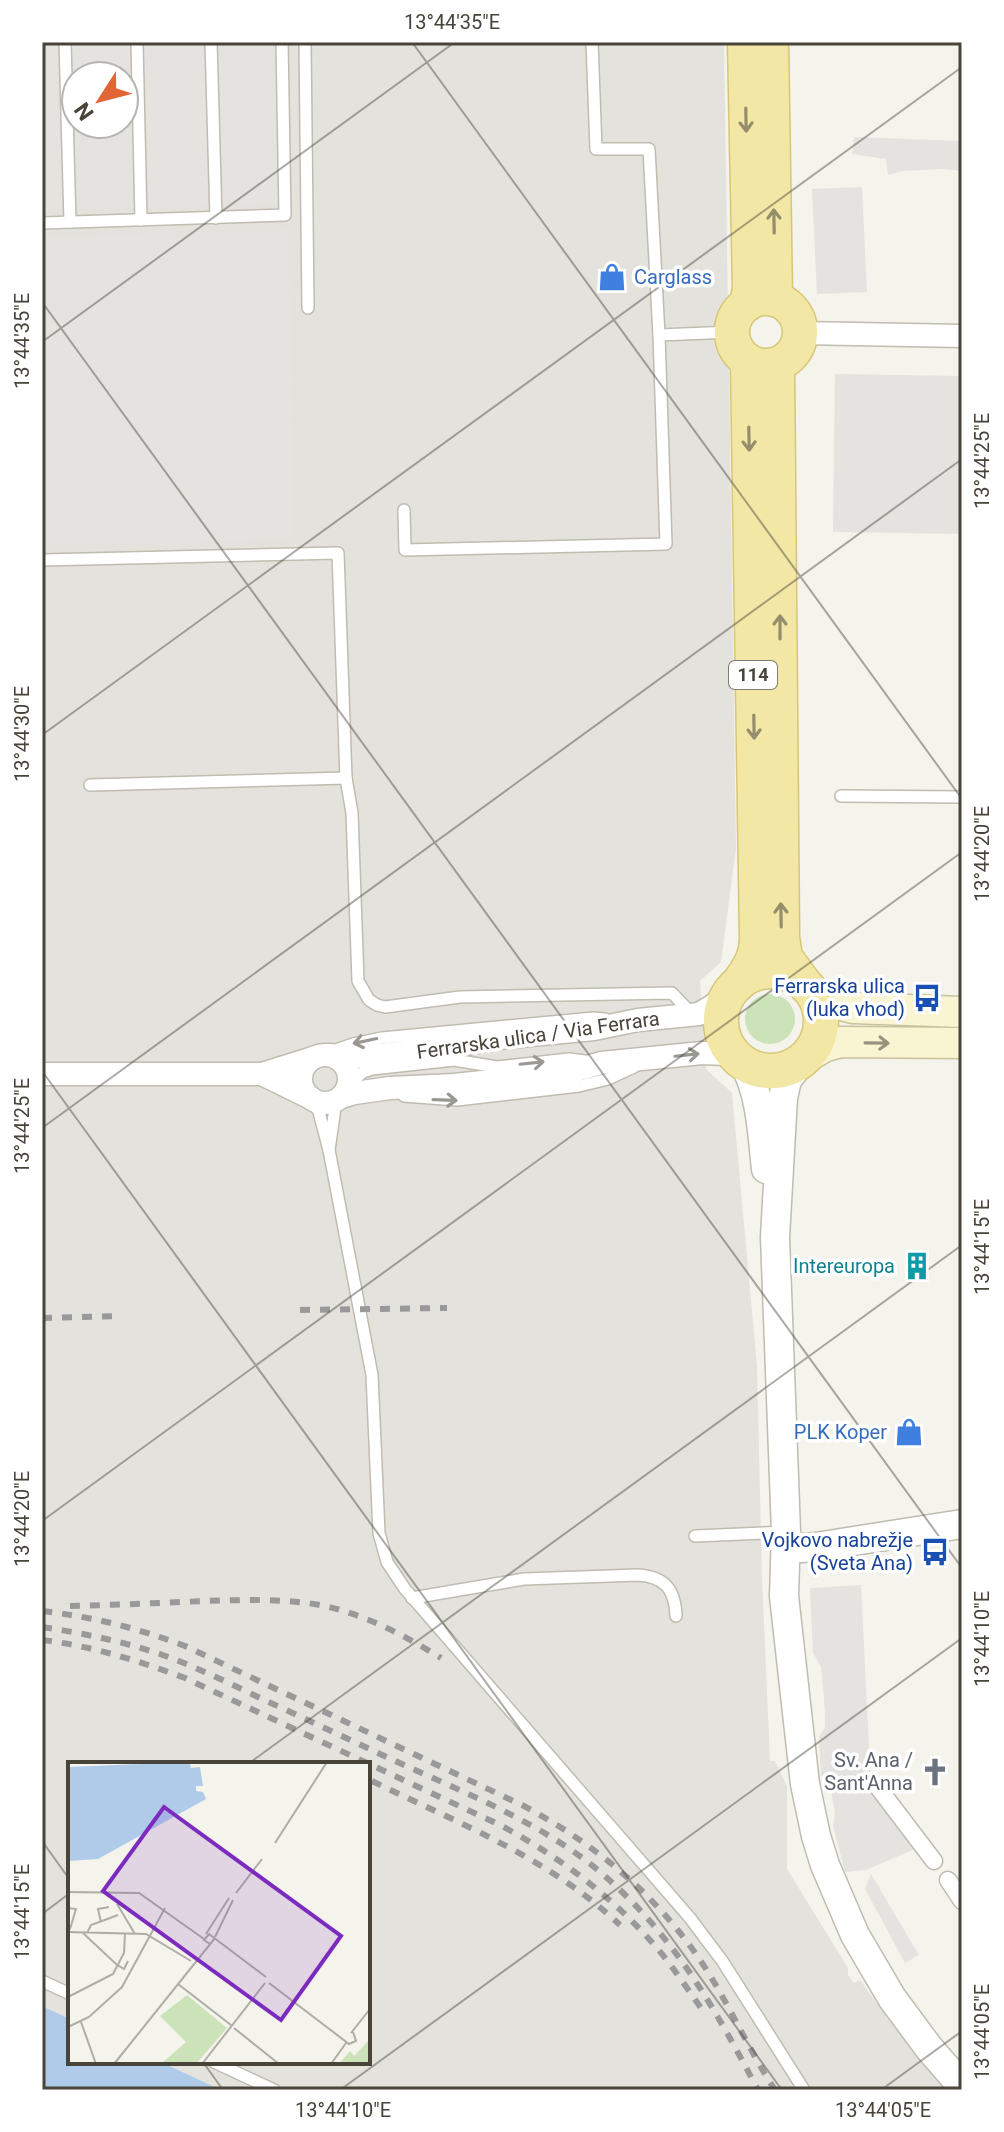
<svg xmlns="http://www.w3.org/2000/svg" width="1004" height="2132" font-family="Roboto,sans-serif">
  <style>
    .industrial { fill: #e4e2dd; fill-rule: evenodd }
    .green { fill: #cce3ba }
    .parking { fill: #e4e3e0; fill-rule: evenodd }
    .water { fill: #b0cbe9 }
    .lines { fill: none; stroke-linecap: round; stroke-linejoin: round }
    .service-casing { stroke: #bfbcb0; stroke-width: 14 }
    .pedestrian-casing { stroke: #bfbcb0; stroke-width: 19 }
    .minor-casing { stroke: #bfbcb0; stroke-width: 25 }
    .tertiary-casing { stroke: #bfbcb0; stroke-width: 31 }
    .secondary-casing { stroke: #c8c39d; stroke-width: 33 }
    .primary-casing { stroke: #d7c677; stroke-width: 37 }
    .service { stroke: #fff; stroke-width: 11 }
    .pedestrian { stroke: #fff; stroke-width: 16 }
    .minor { stroke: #fff; stroke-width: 22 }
    .tertiary { stroke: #fff; stroke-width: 28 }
    .secondary { stroke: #f9f4d2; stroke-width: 30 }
    .primary { stroke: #f3e7a6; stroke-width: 34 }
    .rail { stroke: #999; stroke-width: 6; stroke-dasharray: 10 10; stroke-linecap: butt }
    .oneway { stroke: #958d6b }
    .oneway2 { stroke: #9a9893 }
    .oneway3 { stroke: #98937e }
    .ticks { fill: none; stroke: #48443a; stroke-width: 2; stroke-opacity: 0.45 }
    .labels { text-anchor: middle; stroke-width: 7; stroke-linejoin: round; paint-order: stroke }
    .shield { fill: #fff; stroke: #7f7c75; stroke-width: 2 }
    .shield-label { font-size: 18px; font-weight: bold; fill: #48443a }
    .shop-label { font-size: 20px; fill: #366cbe; stroke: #fff; text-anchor: start }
    .transit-label { font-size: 20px; fill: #164399; stroke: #fff; text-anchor: end }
    .street-label { font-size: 20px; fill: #48443a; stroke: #fff }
    .culture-label { font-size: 20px; fill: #0d838f; stroke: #fff; text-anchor: end }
    .worship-label { font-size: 20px; fill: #5b616d; stroke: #fff; text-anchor: end }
    .inset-road { fill: none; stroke: #afada5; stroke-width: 2 }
    .view { fill: #7b2cbf; fill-opacity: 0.15; stroke: #7b2cbf; stroke-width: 4 }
    .inset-edge { fill: none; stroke: #48443a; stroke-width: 4 }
    .neatline { fill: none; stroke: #48443a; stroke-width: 3 }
    .ticks-label { font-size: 20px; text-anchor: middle; fill: #48443a }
  </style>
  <rect width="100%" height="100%" fill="#f4f3ec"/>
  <!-- industrial -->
  <path class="industrial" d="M 42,42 L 724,42 L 736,848 L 721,962 L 700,981 L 706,1069 L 732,1093 L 757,1366 L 762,1577 L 770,1761 L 775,1761 L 787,1786 L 787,1869 L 848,1968 L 848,1975 L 854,1983 L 860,1980 L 892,2024 L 945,2090 L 221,2090 L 161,2062 L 368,2062 L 368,1764 L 70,1764 L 70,2019 L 42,2006 ZM 76,76 L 124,76 L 124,124 L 76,124 Z"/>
  <!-- green -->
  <circle class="green" cx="770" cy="1019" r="25"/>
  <!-- parking -->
  <g class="parking">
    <path d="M 42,42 L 288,42 L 290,203 L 42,210 ZM 76,76 L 124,76 L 124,124 L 76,124 Z"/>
    <polygon points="854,137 962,141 962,171 941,169 903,171 888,175 886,159 852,154"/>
    <polygon points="862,187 867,292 817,294 812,189"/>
    <polygon points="289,229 294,539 42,546 42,238"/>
    <polygon points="835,374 962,376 962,534 833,532"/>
    <polygon points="861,1585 871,1787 917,1848 866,1870 845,1872 833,1826 835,1812 831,1791 836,1785 832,1778 821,1776 819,1737 825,1727 825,1711 821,1667 813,1653 810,1588"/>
    <polygon points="871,1874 919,1955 905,1963 865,1889"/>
  </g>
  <!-- water -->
  <polygon class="water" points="42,2006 70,2019 70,2062 161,2062 221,2090 42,2090"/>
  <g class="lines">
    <defs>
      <g id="service">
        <polyline points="65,42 70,222"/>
        <polyline points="137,42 141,220"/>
        <polyline points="211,42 216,218"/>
        <polyline points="305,42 308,308"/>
        <polyline points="592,42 596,149 649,149 659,335"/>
        <polyline points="42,223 285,215 282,42"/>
        <polyline points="404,510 405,550 666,544 659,335 732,332"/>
        <polyline points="42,560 338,553 346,778"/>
        <polyline points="90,785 346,778 352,813 358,981 369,1000 377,1005 385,1007 460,997 672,993 691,1013"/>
        <polyline points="841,796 962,797"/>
        <polyline points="333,1051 353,1044 382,1038 593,1018 605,1019"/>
        <polyline points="349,1084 363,1072 372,1069 454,1060 497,1067 569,1059 585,1061"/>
        <polyline points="404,1096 457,1100 579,1086 608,1079 634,1067"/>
        <polyline points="311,1098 319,1112 329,1150 335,1108 341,1097"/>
        <polyline points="329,1150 372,1375 379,1533 387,1562 405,1589 690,1918 723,1962 804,2090"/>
        <polyline points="695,1536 786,1532"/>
        <path d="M 412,1598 L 524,1579 L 638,1575 C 665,1577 675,1589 676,1616"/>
        <polyline points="42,1981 70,1994"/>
        <polyline points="214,2062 274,2090"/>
      </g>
      <g id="pedestrian">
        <polyline points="877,1786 934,1861"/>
        <polyline points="948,1880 962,1901"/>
      </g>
      <g id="minor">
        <polyline points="800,333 962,336"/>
        <polyline points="329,1055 346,1057 370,1056 452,1047 489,1039 594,1029 638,1020 699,1014 720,1001 738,984"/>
        <circle cx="325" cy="1079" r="24"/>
        <polyline points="42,1074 262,1074"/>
        <polyline points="341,1097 355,1093 390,1088 454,1085 566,1073 601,1063 702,1053 727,1054 743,1062"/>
        <polyline points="311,1098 262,1074 313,1058"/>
      </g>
      <g id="tertiary">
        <polyline points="803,1059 787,1080 783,1098 775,1237 786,1532 784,1596 805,1784 816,1836 825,1865 855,1935 892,1998 929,2048 962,2086"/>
        <path d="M 743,1062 C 761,1093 762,1133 766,1169"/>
        <polyline points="786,1549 816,1547 962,1524"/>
      </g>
      <g id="secondary">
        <polyline points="806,986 827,1001 853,1008 962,1012"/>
        <polyline points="803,1059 826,1046 841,1042 962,1043"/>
      </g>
      <g id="primary">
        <polyline points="745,42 750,289 747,304"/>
        <polyline points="771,42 775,299"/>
        <circle cx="766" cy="332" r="34"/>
        <polyline points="777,365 782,938 785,957 806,986"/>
        <circle cx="771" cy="1021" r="50"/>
        <path d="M 738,984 C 749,969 757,957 757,938 L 748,361"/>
      </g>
    </defs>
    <!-- service casing -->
    <use href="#service" class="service-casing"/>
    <!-- pedestrian casing -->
    <use href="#pedestrian" class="pedestrian-casing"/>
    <!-- minor casing -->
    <use href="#minor" class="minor-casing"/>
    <!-- tertiary casing -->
    <use href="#tertiary" class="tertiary-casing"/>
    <!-- secondary casing -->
    <use href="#secondary" class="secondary-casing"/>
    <!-- primary casing -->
    <use href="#primary" class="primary-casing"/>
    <!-- service -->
    <use href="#service" class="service"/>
    <!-- pedestrian -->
    <use href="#pedestrian" class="pedestrian"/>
    <!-- minor -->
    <use href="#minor" class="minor"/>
    <!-- tertiary -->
    <use href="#tertiary" class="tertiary"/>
    <!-- secondary -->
    <use href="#secondary" class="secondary"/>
    <!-- primary -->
    <use href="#primary" class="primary"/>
    <!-- rail -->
    <g class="rail">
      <polyline points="300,1310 447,1308"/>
      <polyline points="42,1318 119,1316"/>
      <path d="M 70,1606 C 114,1605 159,1603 204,1601 C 244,1600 286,1598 325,1606 C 368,1616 404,1635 441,1658"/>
      <path d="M 42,1611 C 94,1617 137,1628 185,1646 L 524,1806 C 593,1843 653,1892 698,1957 C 727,1999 747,2047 775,2090"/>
      <path d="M 42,1627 C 82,1633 121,1641 160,1654 C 194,1666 227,1682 260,1698 C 304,1718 348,1739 391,1759 C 462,1792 539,1821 599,1871 C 674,1935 713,2005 758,2090"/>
      <path d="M 42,1640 C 92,1646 139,1661 185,1678 L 502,1826 C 561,1858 613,1897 657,1948 C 673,1967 687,1988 701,2008"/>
      <path d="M 372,1781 C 458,1823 549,1858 620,1925"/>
    </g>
  </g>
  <!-- one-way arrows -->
  <defs><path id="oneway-shaft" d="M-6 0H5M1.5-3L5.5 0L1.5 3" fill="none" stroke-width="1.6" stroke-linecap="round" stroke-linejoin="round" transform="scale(2)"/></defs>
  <g class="oneway">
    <use href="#oneway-shaft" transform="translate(746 120) rotate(89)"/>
    <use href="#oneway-shaft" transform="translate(774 221) rotate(-91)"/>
    <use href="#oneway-shaft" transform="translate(749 439) rotate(89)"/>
    <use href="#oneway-shaft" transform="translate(780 627) rotate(-90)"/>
    <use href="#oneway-shaft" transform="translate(754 727) rotate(89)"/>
    <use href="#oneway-shaft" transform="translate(781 915) rotate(-91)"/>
  </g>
  <g class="oneway2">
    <use href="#oneway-shaft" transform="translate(365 1041) rotate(168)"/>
    <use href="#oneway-shaft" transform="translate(687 1055) rotate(-6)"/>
    <use href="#oneway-shaft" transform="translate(532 1063) rotate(-6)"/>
    <use href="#oneway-shaft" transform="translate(445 1100) rotate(2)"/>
  </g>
  <use class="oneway3" href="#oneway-shaft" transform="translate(877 1043) rotate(1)"/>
  <!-- ticks -->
  <path class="ticks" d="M 412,42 L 962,799M 42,302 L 962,1568M 42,342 L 455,42M 42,735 L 962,67M 42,1071 L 782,2090M 42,1128 L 962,459M 42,1521 L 962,852M 248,1764 L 962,1245M 42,1841 L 70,1880M 42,1914 L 70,1893M 203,2062 L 223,2090M 340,2090 L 962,1638M 881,2090 L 962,2031"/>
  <!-- icons -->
  <defs>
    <symbol id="shop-bare" viewBox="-9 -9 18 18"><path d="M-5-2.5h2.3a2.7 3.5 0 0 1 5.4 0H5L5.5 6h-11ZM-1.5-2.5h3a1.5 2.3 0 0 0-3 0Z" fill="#3f7fe0" stroke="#fff" stroke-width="2.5" paint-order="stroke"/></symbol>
    <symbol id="bus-bare" viewBox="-9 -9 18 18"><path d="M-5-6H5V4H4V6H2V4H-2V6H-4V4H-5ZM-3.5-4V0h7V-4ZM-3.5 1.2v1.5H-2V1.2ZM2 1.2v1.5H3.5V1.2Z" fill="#1a4fb4" stroke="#fff" stroke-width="2.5" paint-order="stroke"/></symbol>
    <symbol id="building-bare" viewBox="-9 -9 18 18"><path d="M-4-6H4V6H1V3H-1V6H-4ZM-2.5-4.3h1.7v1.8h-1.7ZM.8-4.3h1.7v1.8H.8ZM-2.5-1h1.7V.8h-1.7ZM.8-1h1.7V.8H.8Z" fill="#0f9aa8" stroke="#fff" stroke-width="2.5" paint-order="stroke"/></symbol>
    <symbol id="church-bare" viewBox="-9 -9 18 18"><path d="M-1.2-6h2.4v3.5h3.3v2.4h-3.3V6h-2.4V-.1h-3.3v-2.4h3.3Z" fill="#6b7280" stroke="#fff" stroke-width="2.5" paint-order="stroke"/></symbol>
  </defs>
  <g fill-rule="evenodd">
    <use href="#shop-bare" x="592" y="257" width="40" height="40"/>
    <use href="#bus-bare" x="907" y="978" width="40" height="40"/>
    <use href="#building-bare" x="897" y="1246" width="40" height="40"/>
    <use href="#shop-bare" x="889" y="1412" width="40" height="40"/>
    <use href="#bus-bare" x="915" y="1532" width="40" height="40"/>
    <use href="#church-bare" x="915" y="1752" width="40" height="40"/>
  </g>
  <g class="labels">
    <!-- shield labels -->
    <rect class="shield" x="729" y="661" width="48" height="28" rx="6"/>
    <g class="shield-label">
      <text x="753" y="681">114</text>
    </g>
    <!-- shop labels -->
    <g class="shop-label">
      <text x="634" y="284">Carglass</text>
      <text x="887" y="1439" text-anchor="end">PLK Koper</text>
    </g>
    <!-- transit labels -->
    <g class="transit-label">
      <text x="905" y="993">Ferrarska ulica<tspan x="905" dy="23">(luka vhod)</tspan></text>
      <text x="913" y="1547">Vojkovo nabrežje<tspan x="913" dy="23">(Sveta Ana)</tspan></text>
    </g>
    <!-- street labels -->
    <g class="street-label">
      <text transform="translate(538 1035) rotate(-8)" y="7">Ferrarska ulica / Via Ferrara</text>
    </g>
    <!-- culture labels -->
    <g class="culture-label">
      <text x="895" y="1273">Intereuropa</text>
    </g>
    <!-- worship labels -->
    <g class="worship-label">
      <text x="913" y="1767">Sv. Ana /<tspan x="913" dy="23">Sant'Anna</tspan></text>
    </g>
  </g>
  <!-- overview -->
  <g transform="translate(68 1762)">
    <rect width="302" height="302" fill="#f4f3ec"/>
    <path d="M 119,233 L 159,266 L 128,302 L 93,302 L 118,280 L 92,254 ZM 302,277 L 302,302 L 271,302 L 282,289 L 286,294 Z" fill="#cce3ba"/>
    <path d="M 122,0 L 123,6 L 132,5 L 135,24 L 128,24 L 128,29 L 135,30 L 138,37 L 30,97 L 0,99 L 0,5 Z" fill="#b0cbe9"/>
    <path class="inset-road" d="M 207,81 L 259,0M 0,130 L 71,131 L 136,177M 168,131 L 194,97M 49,142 L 67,172M 0,146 L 8,147 L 2,167M 33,160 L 30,147 L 41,145M 0,170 L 78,172 L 123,199M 15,171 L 48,202 L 56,207 L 60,199M 19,171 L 23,163 L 50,153M 138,172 L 161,136M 147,175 L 165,138M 142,182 L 136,178 L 141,172 L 198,215M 201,221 L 281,282 L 288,279 L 285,270M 110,222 L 163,263M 0,235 L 45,212 L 56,191 L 57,171M 13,260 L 28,302M 0,265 L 21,255 L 54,225 L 97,146M 166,266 L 211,302M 283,271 L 302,247M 46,302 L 147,176M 134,302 L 197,221M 263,302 L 278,281"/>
    <path class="view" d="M 96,45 L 273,174 L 213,258 L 35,129 Z"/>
    <rect width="302" height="302" class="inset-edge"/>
  </g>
  <!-- border -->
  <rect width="1004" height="2132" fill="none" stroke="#ffffff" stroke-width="88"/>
  <!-- north arrow -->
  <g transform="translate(100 100) rotate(234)"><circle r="38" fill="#ffffff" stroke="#b6b4b0" stroke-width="2"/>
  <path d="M0-6L14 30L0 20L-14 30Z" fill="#e26536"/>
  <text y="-12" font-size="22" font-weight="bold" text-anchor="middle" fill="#48443a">N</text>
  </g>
  <rect x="44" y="44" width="916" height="2044" class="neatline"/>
  <g class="ticks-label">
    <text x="452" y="29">13°44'35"E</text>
    <text transform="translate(22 341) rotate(-90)" y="7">13°44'35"E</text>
    <text transform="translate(982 461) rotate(-90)" y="7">13°44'25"E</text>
    <text transform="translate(22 734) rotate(-90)" y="7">13°44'30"E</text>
    <text transform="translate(982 854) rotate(-90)" y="7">13°44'20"E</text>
    <text transform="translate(22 1126) rotate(-90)" y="7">13°44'25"E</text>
    <text transform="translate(982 1247) rotate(-90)" y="7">13°44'15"E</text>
    <text transform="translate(22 1519) rotate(-90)" y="7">13°44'20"E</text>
    <text transform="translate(982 1639) rotate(-90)" y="7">13°44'10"E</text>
    <text transform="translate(22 1912) rotate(-90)" y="7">13°44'15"E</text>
    <text transform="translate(982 2032) rotate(-90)" y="7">13°44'05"E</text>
    <text x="343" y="2117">13°44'10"E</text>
    <text x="883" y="2117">13°44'05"E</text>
  </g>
</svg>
